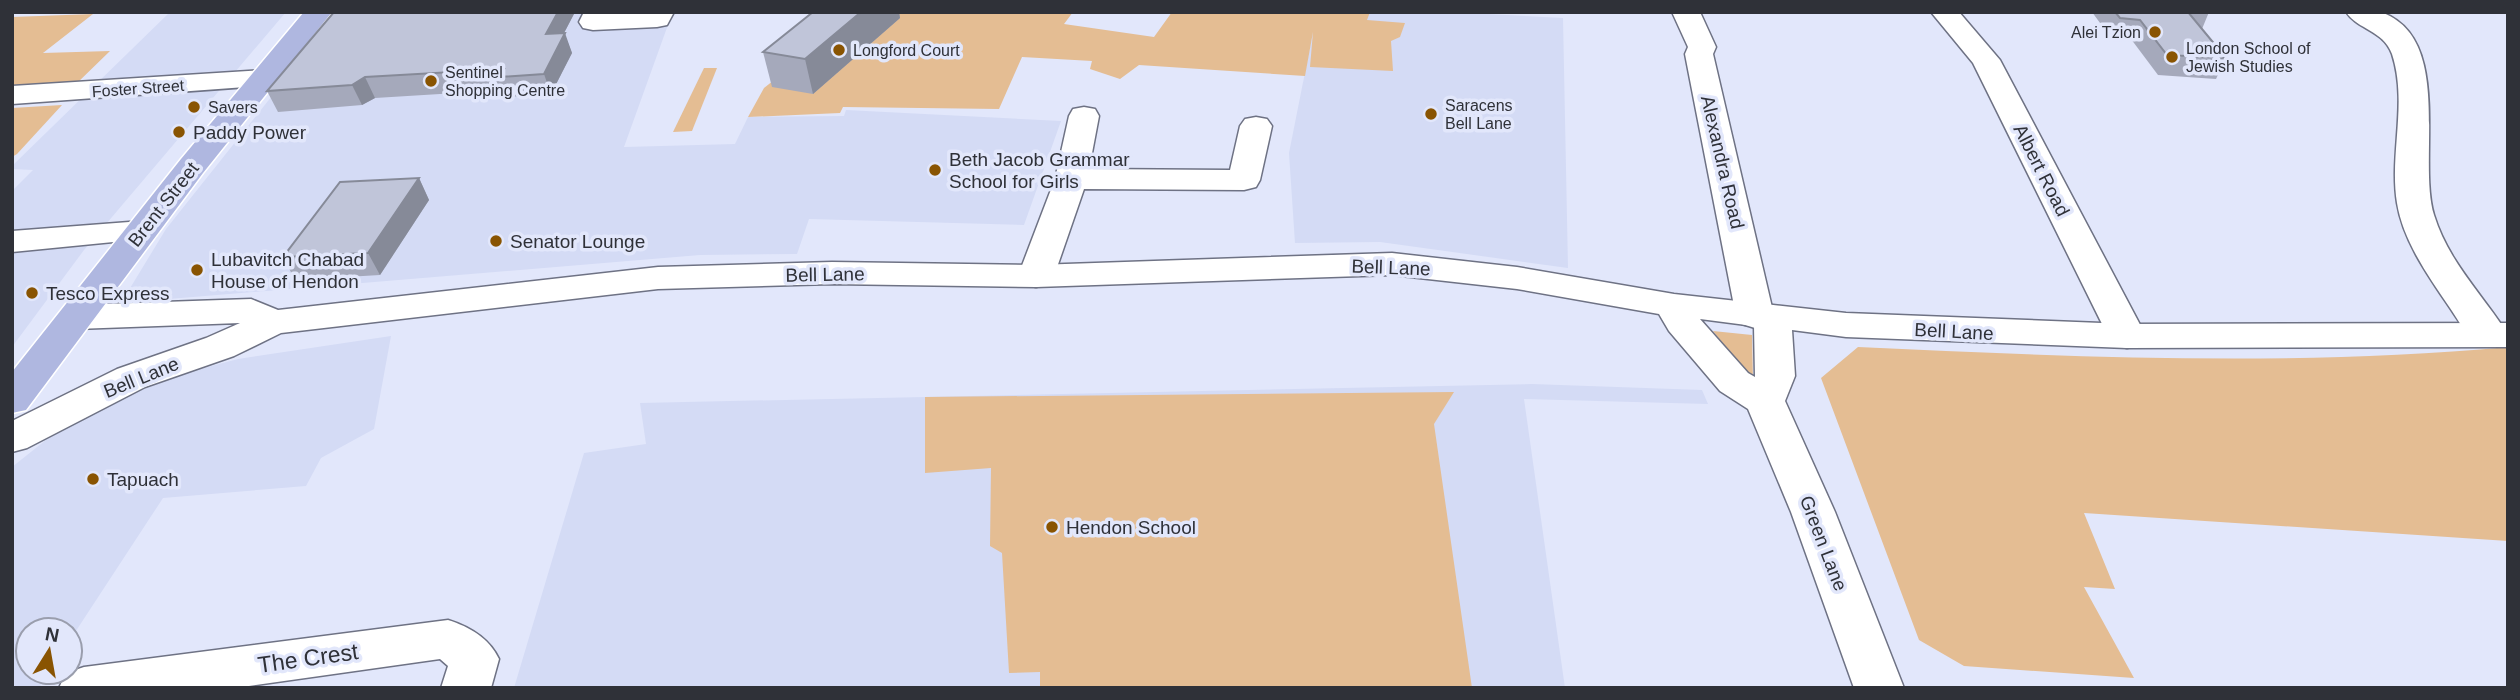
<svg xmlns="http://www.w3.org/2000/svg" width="2520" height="700" font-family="Arial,sans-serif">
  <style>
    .built { fill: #d4dbf5 }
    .green { fill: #e4bd93 }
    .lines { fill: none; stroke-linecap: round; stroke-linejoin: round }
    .street-casing { stroke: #6e7284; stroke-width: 3 }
    .secondary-casing { stroke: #6e7284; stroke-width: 3 }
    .primary-casing { stroke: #fff; stroke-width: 3 }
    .street { fill: #fff; fill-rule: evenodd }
    .secondary { fill: #fff; fill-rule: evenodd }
    .primary { fill: #afb7e0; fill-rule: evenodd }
    .wall { fill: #a5a9bb }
    .shaded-wall { fill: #868a98 }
    .building { fill: #c0c5d9; stroke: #868a98; stroke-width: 2 }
    .poi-dot { fill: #895402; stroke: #e2e7fb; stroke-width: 2.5 }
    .labels { text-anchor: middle; stroke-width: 7; stroke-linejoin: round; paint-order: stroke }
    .far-poi-label { font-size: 16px; fill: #2f3138; stroke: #e2e7fb; text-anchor: start }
    .far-street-label { font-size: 16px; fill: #2f3138; stroke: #e2e7fb }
    .poi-label { font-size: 19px; fill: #2f3138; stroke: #e2e7fb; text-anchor: start }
    .street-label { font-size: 19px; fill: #2f3138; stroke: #e2e7fb }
    .near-street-label { font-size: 23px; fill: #2f3138; stroke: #e2e7fb }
  </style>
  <rect width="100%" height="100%" fill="#e2e7fb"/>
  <!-- built -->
  <g class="built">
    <polygon points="170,12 286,12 84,250 12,347 12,191 33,170 12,169 12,166"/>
    <polygon points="339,12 584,12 581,27 669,22 624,147 735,144 748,117 844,116 846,110 1061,121 1024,225 809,219 797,254 700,255 121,303 166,229"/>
    <polygon points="1317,12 1450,12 1563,18 1568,268 1380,242 1295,243 1289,153"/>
    <polygon points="391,336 374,429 321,458 306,486 163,498 70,640 70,630 28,630 28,672 49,672 39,688 12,688 12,467 46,440 113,402 181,374 238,359"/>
    <polygon points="1532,384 1702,390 1708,404 1524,399 1565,688 514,688 584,453 646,444 640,403"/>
  </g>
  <!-- green -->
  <g class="green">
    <polygon points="843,12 1073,12 1064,24 1154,37 1172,12 1370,12 1367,20 1405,23 1400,37 1391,41 1393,71 1310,67 1313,32 1305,76 1139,65 1120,79 1090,69 1092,61 1022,57 999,109 843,107 840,113 748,117 764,88 845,24"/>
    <polygon points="93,14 43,53 110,51 74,86 12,89 12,17"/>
    <polygon points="704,68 717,68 692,131 673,132"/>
    <polygon points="62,105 17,154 12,157 12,108"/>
    <polygon points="1713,331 1752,335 1753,382"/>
    <path d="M 1858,347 C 2074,357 2292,367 2508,347 L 2508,541 L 2084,513 L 2115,589 L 2084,587 L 2134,678 L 1964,666 L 1919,640 L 1821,378 Z"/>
    <polygon points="1454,392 1434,424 1472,688 1040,688 1040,672 1009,673 1002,553 990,546 991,468 925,473 925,397"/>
  </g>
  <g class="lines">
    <defs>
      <g id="street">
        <polygon points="584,12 674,12 667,25 657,27 593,30 583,28 579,22"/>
        <polygon points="1672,12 1700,12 1716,47 1713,54 1774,316 1768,324 1755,328 1742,324 1736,316 1685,54 1688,47"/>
        <polygon points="1931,12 1959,12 2000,60 2146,336 2140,345 2127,348 2114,345 2108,336 1973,63"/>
        <path d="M 2346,12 C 2357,12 2372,9 2383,13 C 2454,40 2417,160 2434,215 C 2448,261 2482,294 2507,333 L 2501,341 C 2473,349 2464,329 2450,308 C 2429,277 2403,241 2397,203 C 2389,154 2408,103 2392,54 C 2383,30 2358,30 2346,12 Z"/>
        <polygon points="265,70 275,73 280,79 275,85 12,104 12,86"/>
        <polygon points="1084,107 1095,109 1099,116 1089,169 1230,170 1240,126 1245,119 1256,117 1267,119 1272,126 1260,180 1256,187 1244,190 1084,189 1054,276 1049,284 1036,287 1023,284 1018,276 1055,179 1069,116 1073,109"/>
        <polygon points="142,221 154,224 159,231 154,238 12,252 12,231"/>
        <path d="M 448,620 C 470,627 489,638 499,659 L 491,688 L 441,688 L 448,666 L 440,659 L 235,688 L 59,688 L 66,673 L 84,667 Z"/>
      </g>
      <path id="secondary" d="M 1392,253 L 1517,267 L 1674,294 L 1846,313 L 2127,324 L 2508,323 L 2508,347 L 2127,348 L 1846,337 L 1792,330 L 1795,376 L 1785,401 L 1835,512 L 1904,688 L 1854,688 L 1791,512 L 1748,409 L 1720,391 L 1669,331 L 1659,314 L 1517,289 L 1392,275 L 1036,287 L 832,284 L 658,289 L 281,333 L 234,356 L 145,387 L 27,448 L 12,452 L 12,421 L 117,369 L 206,338 L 240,323 L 76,329 L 63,325 L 57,317 L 63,309 L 76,305 L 251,299 L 278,310 L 658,267 L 832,262 L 1036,265 ZM 1700,319 L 1754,326 L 1755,377 L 1748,373 Z"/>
      <polygon id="primary" points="304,12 332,12 203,173 26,410 12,413 12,372 181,159"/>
    </defs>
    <!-- street casing -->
    <use href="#street" class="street-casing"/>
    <!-- secondary casing -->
    <use href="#secondary" class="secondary-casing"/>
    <!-- primary casing -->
    <use href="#primary" class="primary-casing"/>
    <!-- street -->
    <use href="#street" class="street"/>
    <!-- secondary -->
    <use href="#secondary" class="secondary"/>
    <!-- primary -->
    <use href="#primary" class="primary"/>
  </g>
  <!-- wall -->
  <g class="wall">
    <polygon points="334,12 575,12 564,33 572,53 551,94 508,97 505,90 375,98 362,105 278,112 267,91"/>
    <polygon points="813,12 899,12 900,18 813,94 772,87 763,52"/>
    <polygon points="2092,12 2209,12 2202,29 2226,58 2216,79 2158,75 2131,39 2111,38"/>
    <polygon points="419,178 429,200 380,275 295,280 283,257"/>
  </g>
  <!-- shaded-wall -->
  <g class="shaded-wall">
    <polygon points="558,12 575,12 553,54 546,34"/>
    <polygon points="861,12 899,12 900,18 813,94 805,59"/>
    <polygon points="565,33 572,53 551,94 544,74"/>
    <polygon points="365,77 375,98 362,105 352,85"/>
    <polygon points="419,178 429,200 380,275 368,253"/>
  </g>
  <!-- building -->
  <g class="building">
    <polygon points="334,12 558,12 546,34 565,33 544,74 499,77 504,69 365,77 352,85 267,91"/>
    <polygon points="813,12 861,12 805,59 763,52"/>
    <polygon points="2115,12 2188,12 2226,58 2167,55 2140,20 2120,18"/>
    <polygon points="419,178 368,253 283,257 340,182"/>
  </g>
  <!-- markers -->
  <g class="poi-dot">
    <circle cx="2155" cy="32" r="7"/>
    <circle cx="839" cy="50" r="7"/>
    <circle cx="2172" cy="57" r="7"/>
    <circle cx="431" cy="81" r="7"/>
    <circle cx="194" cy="107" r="7"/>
    <circle cx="1431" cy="114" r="7"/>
    <circle cx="179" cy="132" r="7"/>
    <circle cx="935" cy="170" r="7"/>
    <circle cx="496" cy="241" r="7"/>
    <circle cx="197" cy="270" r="7"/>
    <circle cx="32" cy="293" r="7"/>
    <circle cx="93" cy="479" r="7"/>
    <circle cx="1052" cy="527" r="7"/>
  </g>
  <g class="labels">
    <!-- far-poi labels -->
    <g class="far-poi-label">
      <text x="2141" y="38" text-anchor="end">Alei Tzion</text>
      <text x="2186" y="54">London School of<tspan x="2186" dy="18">Jewish Studies</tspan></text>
      <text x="853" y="56">Longford Court</text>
      <text x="445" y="78">Sentinel<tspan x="445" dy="18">Shopping Centre</tspan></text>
      <text x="1445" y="111">Saracens<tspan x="1445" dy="18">Bell Lane</tspan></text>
      <text x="208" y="113">Savers</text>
    </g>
    <!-- far-street labels -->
    <g class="far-street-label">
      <text transform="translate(138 88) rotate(-4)" y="6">Foster Street</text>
    </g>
    <!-- poi labels -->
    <g class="poi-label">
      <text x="193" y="139">Paddy Power</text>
      <text x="949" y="166">Beth Jacob Grammar<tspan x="949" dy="22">School for Girls</tspan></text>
      <text x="510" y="248">Senator Lounge</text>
      <text x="211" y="266">Lubavitch Chabad<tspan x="211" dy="22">House of Hendon</tspan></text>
      <text x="46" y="300">Tesco Express</text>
      <text x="107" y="486">Tapuach</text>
      <text x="1066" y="534">Hendon School</text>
    </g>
    <!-- street labels -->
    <g class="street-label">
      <text transform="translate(1723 162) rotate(77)" y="7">Alexandra Road</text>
      <text transform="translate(2042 170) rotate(63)" y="7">Albert Road</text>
      <text transform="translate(163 204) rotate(-52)" y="7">Brent Street</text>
      <text transform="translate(1391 267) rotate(2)" y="7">Bell Lane</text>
      <text transform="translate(825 274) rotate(-1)" y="7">Bell Lane</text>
      <text transform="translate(1954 331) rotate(3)" y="7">Bell Lane</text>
      <text transform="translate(141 377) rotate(-22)" y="7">Bell Lane</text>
      <text transform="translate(1824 543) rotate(69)" y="7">Green Lane</text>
    </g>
    <!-- near-street labels -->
    <g class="near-street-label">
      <text transform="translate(308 658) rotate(-8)" y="8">The Crest</text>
    </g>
  </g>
  <!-- border -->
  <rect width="2520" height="700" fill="none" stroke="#2f3138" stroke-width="28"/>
  <!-- north arrow -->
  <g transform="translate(49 651) rotate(11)"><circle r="33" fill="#e2e7fb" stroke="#9a9ead" stroke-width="2"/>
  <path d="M0-5L12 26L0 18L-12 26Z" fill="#895402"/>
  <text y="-10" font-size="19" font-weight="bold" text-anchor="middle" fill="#2f3138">N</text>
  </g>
</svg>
